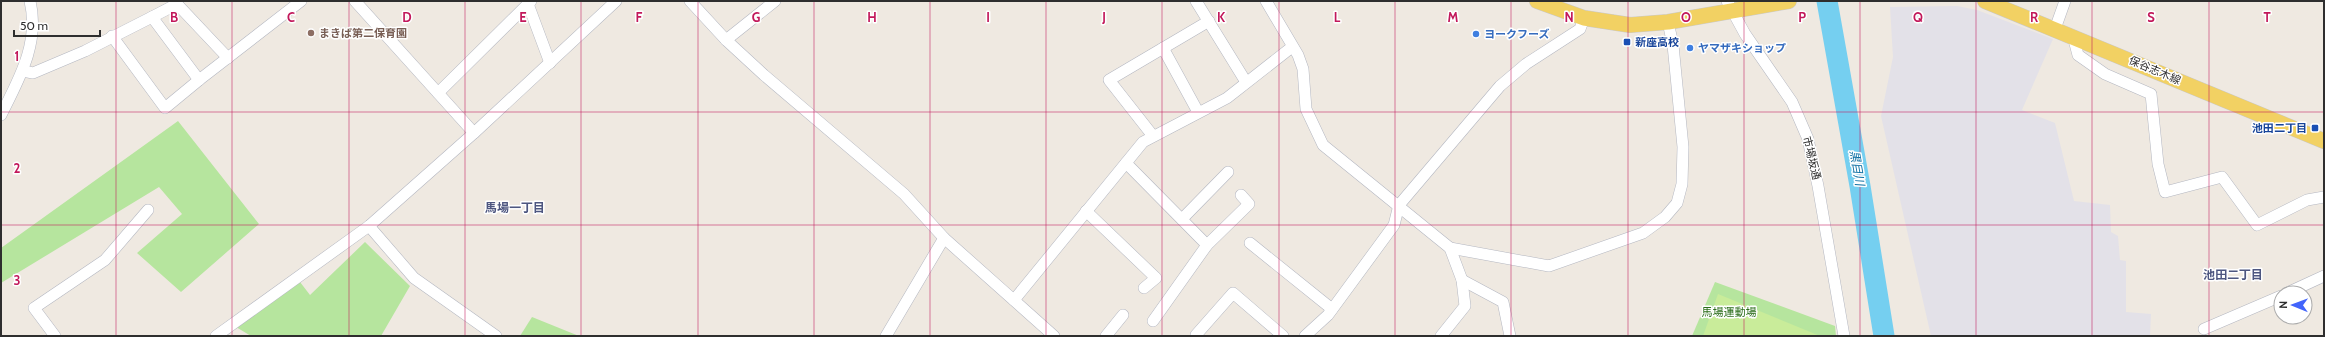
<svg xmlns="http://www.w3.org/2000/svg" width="2325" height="337" font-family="Cabin,'Noto Sans JP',sans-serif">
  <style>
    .industrial { fill: #e3e1e8 }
    .green { fill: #b6e59e }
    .pitch { fill: #c9ec9a }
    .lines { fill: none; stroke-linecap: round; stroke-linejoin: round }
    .river { stroke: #75cff0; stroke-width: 21 }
    .minor-casing { stroke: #b4b7c1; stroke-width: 12 }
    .major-casing { stroke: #c9c9c9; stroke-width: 16 }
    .minor { stroke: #fff; stroke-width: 11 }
    .major { stroke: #f2d163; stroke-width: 15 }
    .grid { fill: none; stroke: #c2185b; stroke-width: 1; stroke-opacity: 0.55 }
    .education-dot { fill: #8d6e63; stroke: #fff; stroke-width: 1.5 }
    .shop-dot { fill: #3f7fe0; stroke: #fff; stroke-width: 1.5 }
    .transit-dot { fill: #1a4fb4; stroke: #fff; stroke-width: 1.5 }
    .labels { text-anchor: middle; stroke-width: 3; stroke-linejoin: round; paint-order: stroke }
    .education-label { font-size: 11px; font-weight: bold; fill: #785e54; stroke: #fff; text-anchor: start }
    .shop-label { font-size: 11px; font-weight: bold; fill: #366cbe; stroke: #fff; text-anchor: start }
    .transit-label { font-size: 11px; font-weight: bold; fill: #164399; stroke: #fff; text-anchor: start }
    .street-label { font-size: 11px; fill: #2e2e2e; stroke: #fff }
    .park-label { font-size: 11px; fill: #2c6e1b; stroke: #fff }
    .water-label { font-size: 12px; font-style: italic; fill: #0d6fa3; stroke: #fff }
    .neighbourhood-label { font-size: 12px; font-weight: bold; fill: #4d5680; stroke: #fff }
    .grid-label { font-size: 13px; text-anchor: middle; font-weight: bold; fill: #c2185b; stroke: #fff; stroke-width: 3; stroke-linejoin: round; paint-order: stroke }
  </style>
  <rect width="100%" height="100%" fill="#efe9e1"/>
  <!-- industrial -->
  <polygon class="industrial" points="1957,6 1977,10 2053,39 2022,110 2055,123 2074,201 2110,205 2111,232 2118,236 2120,260 2126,261 2126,312 2151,314 2150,336 1931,336 1881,116 1893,57 1890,7"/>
  <!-- green -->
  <g class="green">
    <polygon points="178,121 259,224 181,292 137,253 182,214 159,187 1,283 1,248"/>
    <polygon points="365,242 410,286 381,336 251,336 236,327 300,282 310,295"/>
    <polygon points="1715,282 1835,326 1836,336 1692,336"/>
    <polygon points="532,317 579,336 520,336"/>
  </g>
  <!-- pitch -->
  <polygon class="pitch" points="1718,294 1820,336 1703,336"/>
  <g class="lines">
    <!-- river -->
    <polyline class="river" points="1827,1 1860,186 1884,336"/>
    <defs>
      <g id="minor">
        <polyline points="355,1 474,133"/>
        <polyline points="690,1 726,40 764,75 904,194 944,238 1054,336"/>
        <polyline points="1196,1 1246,82"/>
        <polyline points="1266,1 1298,55 1303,69 1306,109 1323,145 1450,248 1462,280 1465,306 1441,336"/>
        <polyline points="1727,1 1745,34 1792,102 1808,139 1818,186 1844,336"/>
        <polyline points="528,4 550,63"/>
        <polyline points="152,17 177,4 228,58"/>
        <polyline points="2055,29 2065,1"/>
        <polyline points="112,36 165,108 199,80"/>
        <polyline points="2073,36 2078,55 2105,74 2151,94 2158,164 2165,192 2222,177 2257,225 2307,200 2324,197"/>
        <polyline points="726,40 775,1"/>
        <polyline points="1163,48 1198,112"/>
        <polyline points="23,71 33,73 85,51 152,17 199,80 301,1"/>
        <polyline points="438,93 531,1"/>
        <path d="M 1,115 C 19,79 40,43 30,1"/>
        <polyline points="1153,136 1109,80 1209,21"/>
        <polyline points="1126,163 1207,245"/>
        <polyline points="1086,211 1156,278 1144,288"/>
        <polyline points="1182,219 1228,172"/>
        <polyline points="369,226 414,278 496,336"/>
        <polyline points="1250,243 1332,309"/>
        <polyline points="1450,248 1549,266 1643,233 1665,217 1677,203 1682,184 1683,147 1673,45 1668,22"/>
        <polyline points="1462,280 1503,302 1510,336"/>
        <polyline points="2287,293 2324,276"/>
        <polyline points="1014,300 1143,142 1227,98 1292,47"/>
        <polyline points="1153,321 1207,245 1249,204 1241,195"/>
        <polyline points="2204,329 2281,296"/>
        <polyline points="55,336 34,308 105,260 148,210"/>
        <polyline points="216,336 369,226 474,133 616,1"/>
        <polyline points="886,336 944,238"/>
        <polyline points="1106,336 1123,315"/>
        <polyline points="1198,336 1196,335 1233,293 1283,336"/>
        <polyline points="1305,336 1328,315 1394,225 1399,205 1500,86 1526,64 1580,29 1584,18"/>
      </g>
      <g id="major">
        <polyline points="1537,1 1584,18 1630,25 1668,22 1789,1"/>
        <polyline points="1985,1 2324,141"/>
      </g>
    </defs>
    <!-- minor casing -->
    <use href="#minor" class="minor-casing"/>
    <!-- major casing -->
    <use href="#major" class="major-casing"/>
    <!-- minor -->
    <use href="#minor" class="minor"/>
    <!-- major -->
    <use href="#major" class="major"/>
  </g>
  <!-- grid -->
  <path class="grid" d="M 116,1 L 116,336M 232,1 L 232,336M 349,1 L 349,336M 465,1 L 465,336M 581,1 L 581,336M 698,1 L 698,336M 814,1 L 814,336M 930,1 L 930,336M 1046,1 L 1046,336M 1162,1 L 1162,336M 1279,1 L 1279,336M 1395,1 L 1395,336M 1511,1 L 1511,336M 1628,1 L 1628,336M 1744,1 L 1744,336M 1860,1 L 1860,336M 1976,1 L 1976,336M 2092,1 L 2092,336M 2209,1 L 2209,336M 1,112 L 2324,112M 1,225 L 2324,225"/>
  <!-- markers -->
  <circle class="education-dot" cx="311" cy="33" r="4"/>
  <g class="shop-dot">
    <circle cx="1476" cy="34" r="4"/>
    <circle cx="1690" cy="48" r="4"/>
  </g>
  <g class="transit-dot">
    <rect x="1623" y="38" width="8" height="8" rx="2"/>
    <rect x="2311" y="124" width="8" height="8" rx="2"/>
  </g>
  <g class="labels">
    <!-- education labels -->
    <g class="education-label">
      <text x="319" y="37">まきば第二保育園</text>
    </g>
    <!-- shop labels -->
    <g class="shop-label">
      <text x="1484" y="38">ヨークフーズ</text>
      <text x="1698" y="52">ヤマザキショップ</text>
    </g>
    <!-- transit labels -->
    <g class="transit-label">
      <text x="1635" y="46">新座高校</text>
      <text x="2307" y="132" text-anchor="end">池田二丁目</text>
    </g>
    <!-- street labels -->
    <g class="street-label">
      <text transform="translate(2155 70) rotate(23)" y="4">保谷志木線</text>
      <text transform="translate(1812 158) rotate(76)" y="4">市場坂通</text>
    </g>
    <!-- park labels -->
    <g class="park-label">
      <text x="1729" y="316">馬場運動場</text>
    </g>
    <!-- water labels -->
    <g class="water-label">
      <text transform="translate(1857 168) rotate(80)" y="4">黒目川</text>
    </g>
    <!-- neighbourhood labels -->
    <g class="neighbourhood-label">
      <text x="515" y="212">馬場一丁目</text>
      <text x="2233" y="279">池田二丁目</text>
    </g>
  </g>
  <g class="grid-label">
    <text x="174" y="22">B</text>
    <text x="291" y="22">C</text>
    <text x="407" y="22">D</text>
    <text x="523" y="22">E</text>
    <text x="639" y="22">F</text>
    <text x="756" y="22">G</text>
    <text x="872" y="22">H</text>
    <text x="988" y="22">I</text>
    <text x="1104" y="22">J</text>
    <text x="1221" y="22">K</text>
    <text x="1337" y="22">L</text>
    <text x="1453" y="22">M</text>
    <text x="1569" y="22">N</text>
    <text x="1686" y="22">O</text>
    <text x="1802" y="22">P</text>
    <text x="1918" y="22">Q</text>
    <text x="2034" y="22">R</text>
    <text x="2151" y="22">S</text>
    <text x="2267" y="22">T</text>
    <text x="17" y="61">1</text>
    <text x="17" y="173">2</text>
    <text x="17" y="285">3</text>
  </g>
  <!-- border -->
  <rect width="2325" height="337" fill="none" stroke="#2e2e2e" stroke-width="4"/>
  <!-- north arrow -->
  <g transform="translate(2293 305) rotate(271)"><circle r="19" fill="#ffffff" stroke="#ababab"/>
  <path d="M0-3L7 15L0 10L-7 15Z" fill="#4264fb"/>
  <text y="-6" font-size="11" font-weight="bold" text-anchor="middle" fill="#2e2e2e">N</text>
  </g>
  <!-- scale -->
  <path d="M14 30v6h86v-6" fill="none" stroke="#2e2e2e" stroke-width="2"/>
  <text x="20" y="30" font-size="12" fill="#2e2e2e" stroke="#ffffff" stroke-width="3" paint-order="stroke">50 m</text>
</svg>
